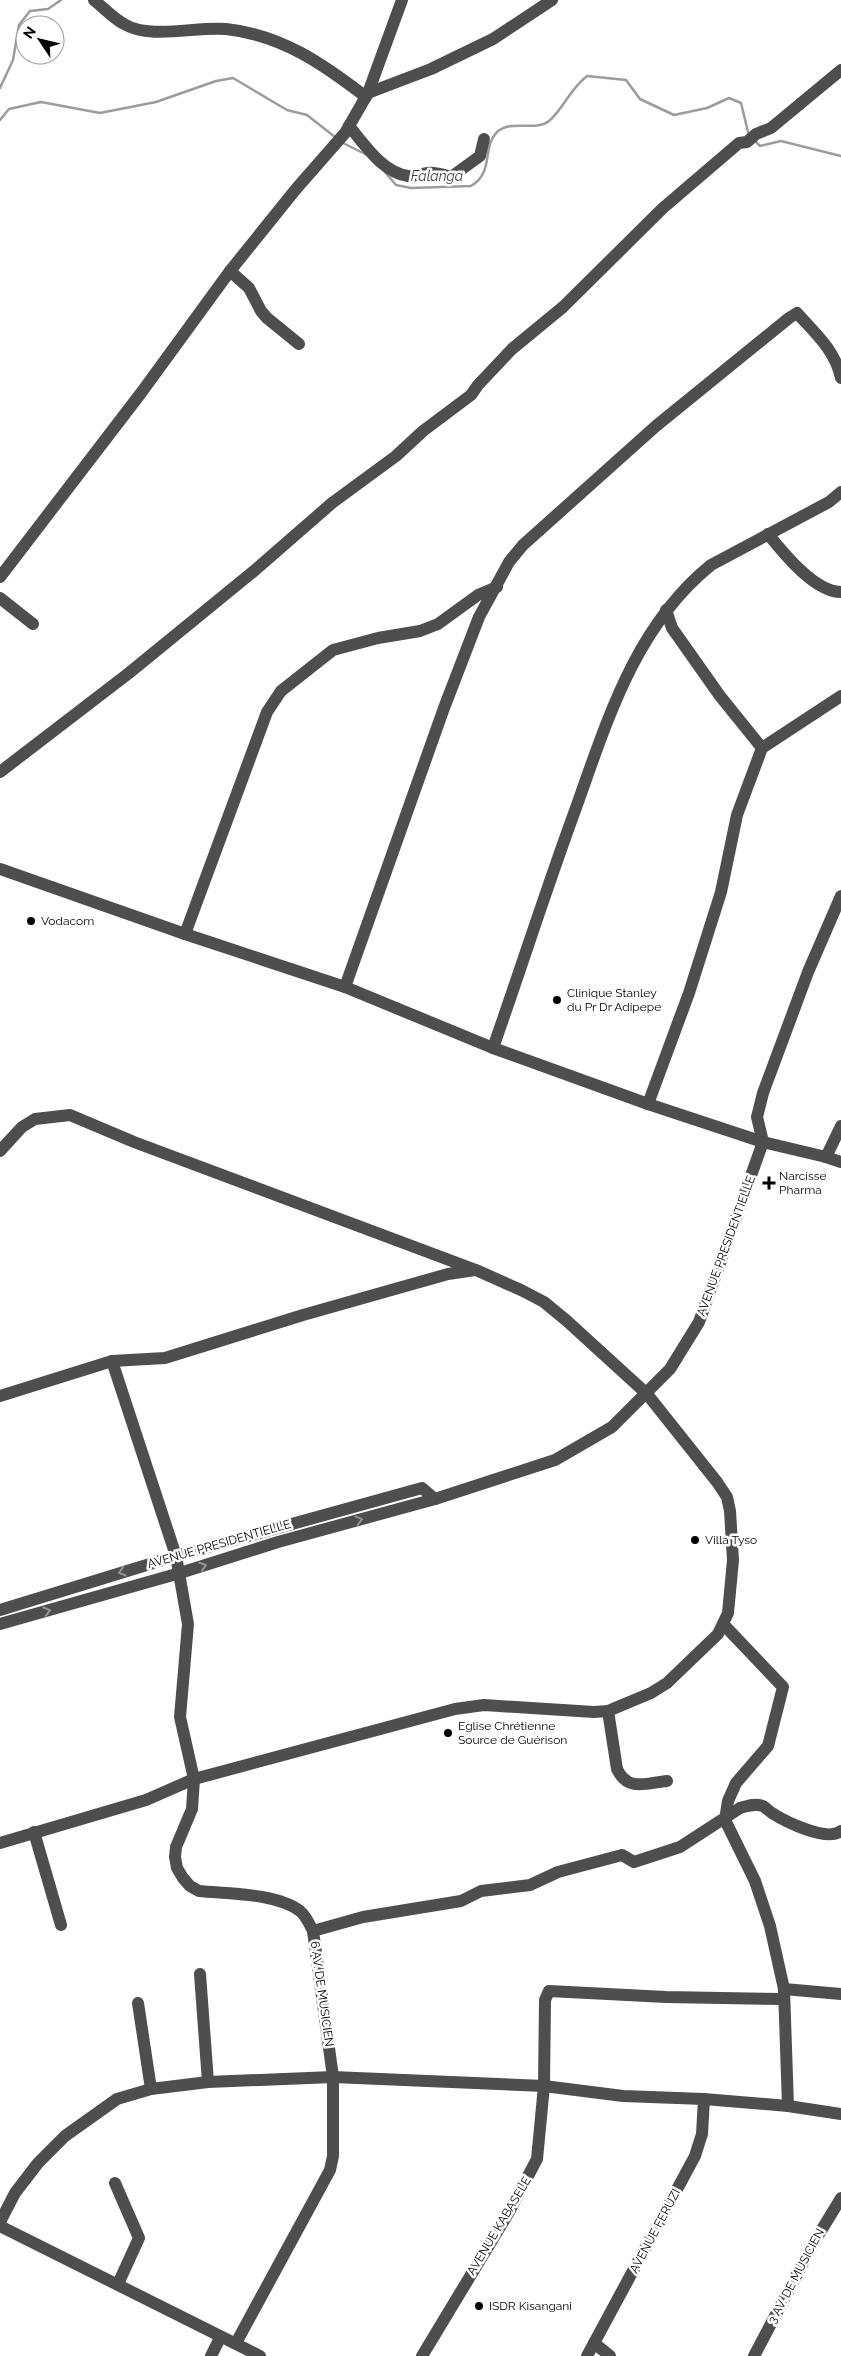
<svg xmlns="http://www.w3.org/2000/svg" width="841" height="2356" font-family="Raleway,sans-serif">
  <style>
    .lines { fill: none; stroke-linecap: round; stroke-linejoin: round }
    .stream { stroke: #9c9c9c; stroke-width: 2.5 }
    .minor { stroke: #4e4e4e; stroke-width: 12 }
    .oneway { stroke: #959595 }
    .poi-dot { fill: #000; stroke: #fff; stroke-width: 2 }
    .labels { text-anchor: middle; stroke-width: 5; stroke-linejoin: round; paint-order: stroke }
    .poi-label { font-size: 12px; fill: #000; stroke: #fff; text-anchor: start }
    .street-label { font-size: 12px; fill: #000; stroke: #fff }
    .water-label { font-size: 14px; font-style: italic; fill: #3d3d3d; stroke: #fff }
  </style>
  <rect width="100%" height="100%" fill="#fff"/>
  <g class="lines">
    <!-- stream -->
    <g class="stream">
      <polyline points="0,88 13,60 19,25 30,11 48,9 61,0"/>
      <polyline points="0,120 9,109 41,102 100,113 156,102 216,81 233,78 287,110 307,115 335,137"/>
      <polyline points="755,141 760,146 781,141 841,156"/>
      <polyline points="341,142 365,154"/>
      <path d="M 385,172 L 396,185 L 411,188 L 471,186 C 494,173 482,147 497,132 C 511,119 535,132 549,121 C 563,109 570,89 587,76 L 626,80 L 640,99 L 674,115 L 707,108 L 729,98 L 741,103 L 749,136"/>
    </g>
    <!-- minor -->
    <g class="minor">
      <path d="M 94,0 C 104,8 113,18 124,24 C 150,40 197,26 226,29 C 282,35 323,64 366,97"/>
      <polyline points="368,93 431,69 493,39 552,0"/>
      <path d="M 349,126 C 365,145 382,172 408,176 C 415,176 421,174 428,173 C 435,172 444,175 451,177 L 480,156 L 484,139"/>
      <polyline points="230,271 249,288 261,311 267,318 299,344"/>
      <path d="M 768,534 C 784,554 815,592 841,592"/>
      <polyline points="0,577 141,393 230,271 296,189 345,133 368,93 402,0"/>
      <polyline points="0,598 33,624"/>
      <polyline points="666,610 672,628 720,696 762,748"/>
      <polyline points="0,772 129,673 254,571 332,503 396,456 423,431 471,395 478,385 512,349 563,307 663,208 739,143 747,142 756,134 771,128 841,70"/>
      <polyline points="0,869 185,934 345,987 493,1048 648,1104 763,1142 826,1157 841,1162"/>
      <polyline points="185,934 267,712 281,691 333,650 378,638 420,631 438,624 478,595 497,587"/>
      <path d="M 345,987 L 444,708 L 479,617 L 509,562 L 523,545 L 656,426 L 789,318 L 797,313 C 815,333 835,350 841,378"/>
      <path d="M 493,1048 C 520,971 545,893 573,816 C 606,725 633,628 711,565 L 829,502 L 841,492"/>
      <polyline points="648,1104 689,993 721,892 737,815 762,748 841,696"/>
      <polyline points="763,1142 757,1117 763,1093 808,972 841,896"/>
      <polyline points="0,1151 22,1127 35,1119 70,1115 134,1142 476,1270 521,1290 544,1302 567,1321 647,1394 717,1482 727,1497 730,1511 733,1560 728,1613 718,1634 667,1683 651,1693 608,1711 594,1712 484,1705 455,1709 194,1779 146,1800 0,1843"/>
      <polyline points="826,1157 841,1126"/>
      <path d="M 112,1361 L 176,1556 L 188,1624 L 180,1717 L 194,1779 L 192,1809 L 176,1847 L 175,1857 L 177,1868 L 183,1878 L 190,1886 L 199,1891 C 228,1894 277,1893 300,1911 C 306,1916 309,1923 313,1931 L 333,2077 L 333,2156 L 330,2170 L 236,2343"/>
      <polyline points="0,1396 112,1361 165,1358 303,1315 448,1274 475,1270"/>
      <polyline points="0,1610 176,1556 422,1488 435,1499"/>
      <polyline points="0,1624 180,1573 278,1542 435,1499 555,1460 612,1427 670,1369 699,1322 763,1142"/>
      <polyline points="724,1625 783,1687 768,1746 736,1783 728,1801 725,1820 755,1881 770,1926 784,1989 788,2106"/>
      <path d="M 608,1711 L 617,1769 C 628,1792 646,1783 667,1781"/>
      <polyline points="34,1832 61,1925"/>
      <path d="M 313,1931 L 363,1917 L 461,1901 L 481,1891 L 530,1885 L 558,1872 L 622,1855 L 634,1862 L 680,1847 L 740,1808 C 747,1806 755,1803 763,1806 C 766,1808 769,1811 772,1813 C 786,1822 827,1842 841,1831"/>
      <polyline points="200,1974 208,2082"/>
      <polyline points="784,1989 841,1994"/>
      <polyline points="138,2003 151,2089"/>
      <polyline points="115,2183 139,2238 118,2284"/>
      <polyline points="0,2222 15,2193 38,2163 65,2136 117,2099 151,2089 208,2082 333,2077 544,2086 623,2096 704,2099 788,2106 841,2114"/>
      <polyline points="0,2226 260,2356"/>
      <polyline points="594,2343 610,2356"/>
      <polyline points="211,2356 220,2338"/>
      <polyline points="422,2356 509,2212 537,2159 544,2086 545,2000 549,1991 666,1997 784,1999"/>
      <polyline points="587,2356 695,2156 702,2134 704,2099"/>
      <polyline points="754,2356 813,2244 841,2198"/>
    </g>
  </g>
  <!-- one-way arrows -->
  <defs><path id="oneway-chevron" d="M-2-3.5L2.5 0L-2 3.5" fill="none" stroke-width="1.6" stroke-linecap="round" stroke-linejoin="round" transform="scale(1.25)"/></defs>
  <g class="oneway">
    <use href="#oneway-chevron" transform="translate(359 1520) rotate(-15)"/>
    <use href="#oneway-chevron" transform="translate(203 1566) rotate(-18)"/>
    <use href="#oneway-chevron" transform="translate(122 1572) rotate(163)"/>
    <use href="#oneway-chevron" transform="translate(47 1611) rotate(-16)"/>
  </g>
  <!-- markers -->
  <g class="poi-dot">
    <circle cx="31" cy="921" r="5"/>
    <circle cx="557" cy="1000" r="5"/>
    <path d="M766.5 1175.5h5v5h5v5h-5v5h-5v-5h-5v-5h5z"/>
    <circle cx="695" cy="1540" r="5"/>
    <circle cx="448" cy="1733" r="5"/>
    <circle cx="479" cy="2306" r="5"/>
  </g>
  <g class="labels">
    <!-- poi labels -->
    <g class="poi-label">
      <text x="41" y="925">Vodacom</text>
      <text x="567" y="997">Clinique Stanley<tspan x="567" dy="14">du Pr Dr Adipepe</tspan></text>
      <text x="779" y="1180">Narcisse<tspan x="779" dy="14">Pharma</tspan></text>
      <text x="705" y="1544">Villa Tyso</text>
      <text x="458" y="1730">Eglise Chrétienne<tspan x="458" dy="14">Source de Guérison</tspan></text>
      <text x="489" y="2310">ISDR Kisangani</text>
    </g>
    <!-- street labels -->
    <g class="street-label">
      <text transform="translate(726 1246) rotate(-70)" y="4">AVENUE PRESIDENTIELLE</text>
      <text transform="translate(219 1544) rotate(-16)" y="4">AVENUE PRESIDENTIELLE</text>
      <text transform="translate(322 1994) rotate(82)" y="4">6 AV. DE MUSICIEN</text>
      <text transform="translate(499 2226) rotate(-59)" y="4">AVENUE KABASELE</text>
      <text transform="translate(655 2231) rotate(-62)" y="4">AVENUE FERUZI</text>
      <text transform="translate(796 2276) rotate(-62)" y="4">3 AV. DE MUSICIEN</text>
    </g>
    <!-- water labels -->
    <g class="water-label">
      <text x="437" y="181">Falanga</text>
    </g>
  </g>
  <!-- north arrow -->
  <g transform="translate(40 40) rotate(305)"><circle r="24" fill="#ffffff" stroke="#999999"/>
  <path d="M0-4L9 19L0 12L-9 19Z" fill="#000000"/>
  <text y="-8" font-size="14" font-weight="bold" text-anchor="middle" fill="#000000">N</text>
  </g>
</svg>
